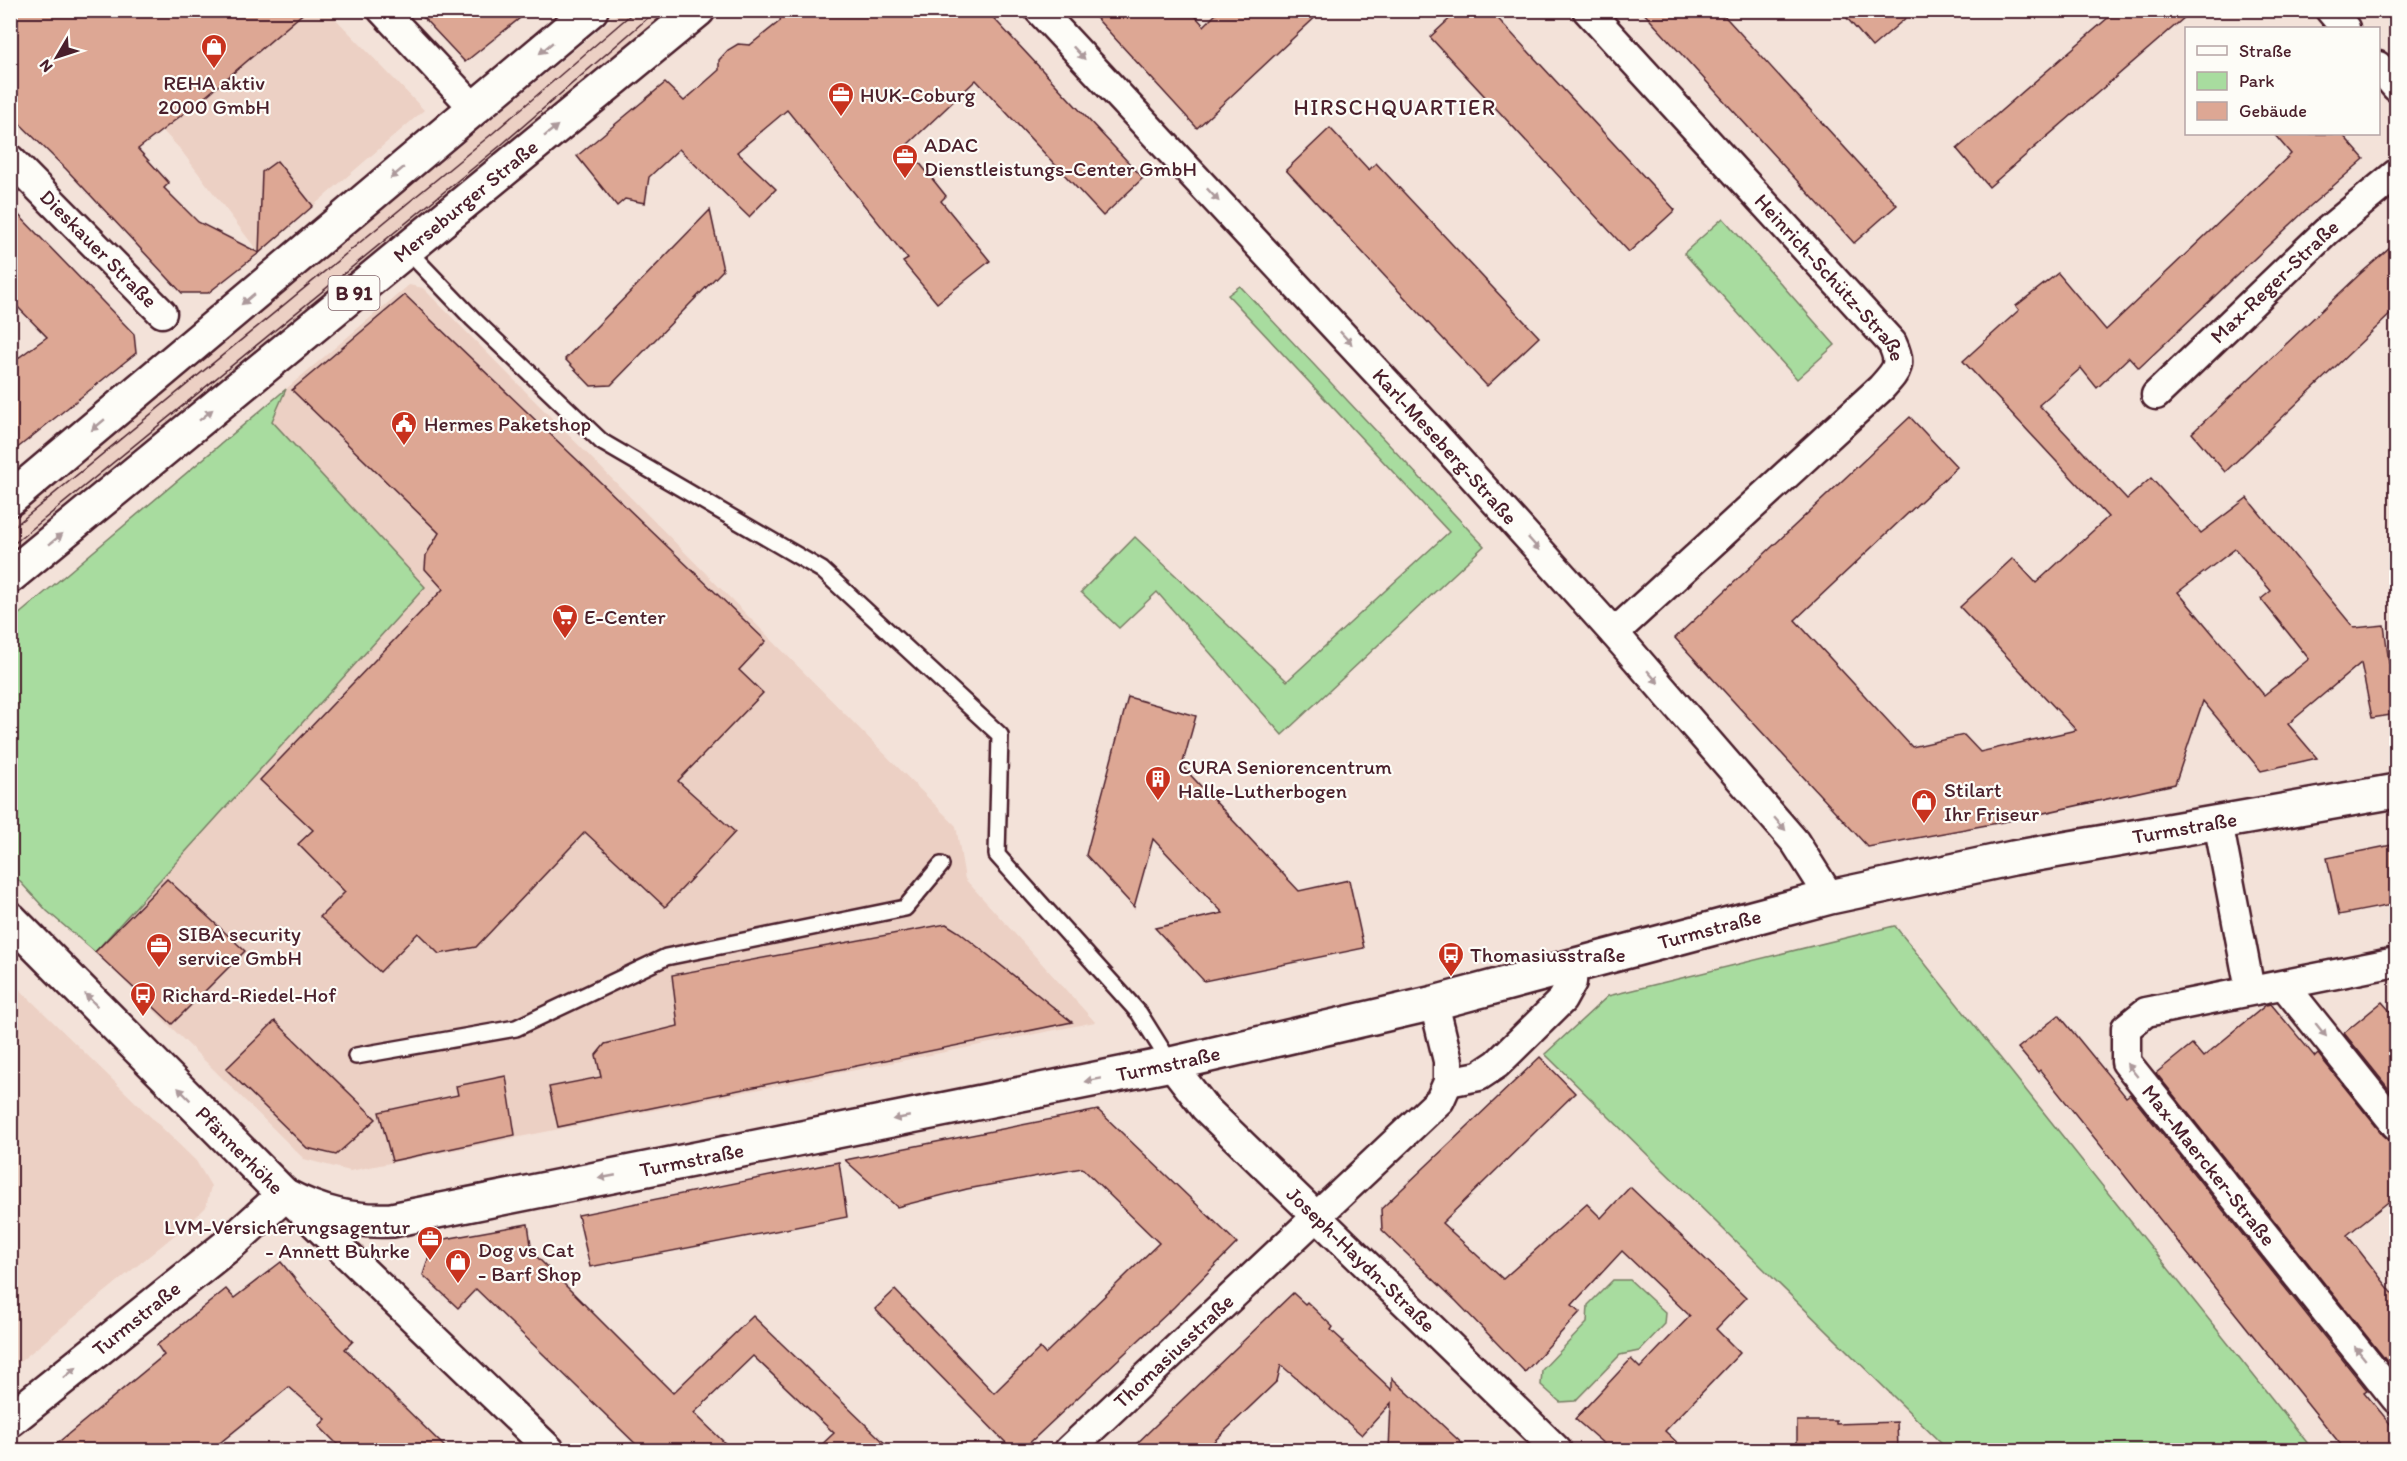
<svg xmlns="http://www.w3.org/2000/svg" width="2407" height="1461" font-family="Itim,sans-serif">
  <style>
    .built { fill: #ecd0c4 }
    .green { fill: #a8dc9f; stroke: #797e65; stroke-width: 1.5 }
    .building { fill: #dda794; stroke: #4a1f2b; stroke-width: 1.5; fill-rule: evenodd }
    .lines { fill: none; stroke-linecap: round; stroke-linejoin: round }
    .lane-casing { stroke: #4a1f2b; stroke-width: 20 }
    .street-casing { stroke: #4a1f2b; stroke-width: 33 }
    .secondary-casing { stroke: #4a1f2b; stroke-width: 38 }
    .primary-casing { stroke: #4a1f2b; stroke-width: 38 }
    .lane { stroke: #fdfcf7; stroke-width: 15 }
    .street { stroke: #fdfcf7; stroke-width: 28 }
    .secondary { stroke: #fdfcf7; stroke-width: 33 }
    .primary { stroke: #fdfcf7; stroke-width: 33 }
    .tram { stroke: #4a1f2b; stroke-width: 1.5 }
    .oneway { fill: #ac999b }
    .labels { text-anchor: middle; stroke-width: 4.5; stroke-linejoin: round; paint-order: stroke }
    .shield { fill: #fdfcf7; stroke: #806168; stroke-width: 1.5 }
    .shield-label { font-size: 20px; font-weight: bold; fill: #4a1f2b }
    .poi-label { font-size: 21px; fill: #4a1f2b; stroke: #fdfcf7; text-anchor: start }
    .street-label { font-size: 21px; fill: #4a1f2b; stroke: #fdfcf7 }
    .neighbourhood-label { font-size: 22px; letter-spacing: 1.5px; fill: #4a1f2b; stroke: #fdfcf7 }
  </style>
  <rect width="100%" height="100%" fill="#f3e2d9"/>
  <filter id="ink" filterUnits="userSpaceOnUse"><feTurbulence type="fractalNoise" baseFrequency=".0167" numOctaves="2"/><feDisplacementMap in="SourceGraphic" scale="12" xChannelSelector="R" yChannelSelector="G"/><feConvolveMatrix kernelMatrix="1 2 1 2 8 2 1 2 1" color-interpolation-filters="sRGB"/></filter>
  <g filter="url(#ink)">
    <!-- built -->
    <g class="built">
      <polygon points="121,11 328,11 424,110 259,253 180,149 162,130"/>
      <polygon points="621,11 669,11 11,550 11,519"/>
      <polygon points="409,285 423,288 956,826 965,879 1095,1022 350,1171 304,1159 95,952 425,587 272,421 286,389"/>
      <polygon points="10,980 196,1161 211,1186 206,1207 193,1220 11,1369"/>
    </g>
    <!-- green -->
    <g class="green">
      <polygon points="1723,218 1835,345 1797,379 1684,253"/>
      <polygon points="1240,286 1484,546 1282,735 1157,592 1119,628 1081,592 1135,537 1287,681 1449,532 1228,295"/>
      <polygon points="286,389 272,421 425,587 95,952 47,911 11,872 11,621"/>
      <polygon points="1894,926 1895,926 2313,1450 1948,1450 1545,1054 1608,996"/>
      <polygon points="1613,1280 1630,1280 1666,1313 1665,1324 1639,1351 1620,1355 1575,1401 1560,1402 1541,1385 1542,1370 1587,1323 1588,1305"/>
    </g>
    <!-- building -->
    <g class="building">
      <polygon points="10,10 307,10 205,97 138,149 169,183 164,188 198,222 259,253 208,293 182,293 66,169 10,114"/>
      <polygon points="416,10 530,10 465,62"/>
      <polygon points="782,10 986,10 1143,178 1103,216 976,80 906,146 946,196 941,201 990,261 937,303 903,262 908,259 787,110 737,152 776,189 749,217 679,149 649,177 645,203 625,199 617,206 577,156 665,83 684,101 719,70 719,60 728,50 738,44 750,45 780,21"/>
      <polygon points="1089,10 1190,10 1204,26 1220,10 1323,10 1197,128"/>
      <polygon points="1459,10 1490,10 1675,210 1629,252 1430,37"/>
      <polygon points="1641,10 1719,10 1897,205 1854,243"/>
      <polygon points="1840,10 1915,10 1872,47"/>
      <polygon points="2117,10 2193,10 1989,187 1957,149"/>
      <polygon points="1330,128 1369,170 1376,163 1539,337 1487,386 1286,170"/>
      <path d="M 2274,134 L 2342,134 L 2364,159 L 2309,207 L 2139,368 L 2129,357 L 2097,388 L 2081,368 L 2039,405 L 2127,499 L 2151,478 L 2201,533 L 2247,498 L 2354,628 L 2384,625 L 2389,663 L 2397,662 L 2397,714 L 2372,718 L 2361,663 L 2288,724 L 2317,758 L 2261,771 L 2203,701 L 2175,784 L 2003,822 L 1868,847 L 1675,638 L 1910,417 L 1957,467 L 1795,620 L 1912,747 L 1964,735 L 1980,752 L 2076,730 L 1960,607 L 2013,558 L 2036,583 L 2108,517 L 1963,361 L 2019,310 L 2016,306 L 2058,273 L 2106,330 L 2291,154 ZM 2235,549 L 2271,591 L 2261,599 L 2309,659 L 2264,695 L 2178,592 Z"/>
      <polygon points="277,161 313,206 259,253 262,172"/>
      <polygon points="10,206 134,334 136,353 10,454 10,364 47,337 10,299"/>
      <polygon points="710,210 723,270 611,385 591,386 565,359"/>
      <polygon points="2397,242 2397,308 2225,472 2192,433 2360,274"/>
      <polygon points="405,295 766,641 739,670 763,693 678,781 735,832 665,907 585,832 476,947 439,954 418,933 380,972 320,917 345,892 298,844 313,830 260,780 443,589 425,569 426,555 439,533 292,390"/>
      <polygon points="1128,697 1196,716 1182,766 1299,891 1349,880 1364,948 1204,981 1155,928 1223,913 1153,839 1134,907 1086,855"/>
      <polygon points="2397,844 2397,904 2339,915 2327,858"/>
      <polygon points="167,879 245,951 172,1024 95,952"/>
      <polygon points="946,924 959,932 1072,1022 558,1127 549,1087 601,1077 596,1055 605,1044 678,1026 672,975"/>
      <polygon points="2382,1002 2397,1019 2397,1099 2344,1033"/>
      <polygon points="2271,1004 2315,1057 2318,1054 2383,1135 2389,1140 2397,1141 2397,1195 2347,1235 2397,1299 2397,1367 2393,1369 2156,1073 2192,1044 2203,1057 2266,1005"/>
      <polygon points="2059,1015 2126,1097 2130,1094 2367,1390 2364,1392 2397,1432 2397,1442 2386,1450 2345,1450 2040,1070 2038,1072 2018,1048"/>
      <polygon points="275,1021 376,1119 336,1155 307,1148 226,1069"/>
      <polygon points="1540,1057 1575,1093 1442,1223 1503,1279 1587,1204 1601,1218 1630,1187 1746,1298 1716,1329 1740,1353 1665,1431 1685,1450 1611,1450 1575,1419 1631,1359 1640,1368 1690,1316 1622,1251 1572,1305 1580,1312 1525,1372 1456,1301 1382,1230 1381,1209"/>
      <polygon points="506,1076 515,1135 392,1161 379,1112 458,1095 456,1086"/>
      <polygon points="1098,1110 1237,1243 1174,1307 1022,1450 1013,1450 875,1309 895,1290 994,1393 1040,1348 1045,1354 1159,1243 1082,1168 967,1189 897,1207 845,1160"/>
      <polygon points="839,1162 847,1217 590,1267 578,1215"/>
      <polygon points="528,1224 532,1252 673,1393 753,1316 892,1450 816,1450 834,1433 753,1356 694,1413 732,1450 642,1450 476,1289 458,1308 423,1275 434,1241"/>
      <polygon points="281,1262 307,1294 353,1341 345,1349 448,1450 343,1450 319,1426 326,1419 289,1387 211,1450 49,1450 164,1355 157,1345 226,1289 234,1298"/>
      <polygon points="1293,1293 1305,1304 1307,1302 1333,1327 1331,1330 1343,1341 1342,1343 1392,1390 1392,1378 1469,1450 1389,1450 1391,1403 1362,1435 1281,1365 1277,1381 1205,1450 1130,1450"/>
      <polygon points="1797,1421 1836,1421 1836,1424 1897,1422 1898,1450 1797,1450"/>
    </g>
    <g class="lines">
      <defs>
        <g id="lane">
          <polyline points="407,250 473,319 602,442 822,570 1000,735 997,855 1139,1013 1171,1064"/>
          <polyline points="356,1056 516,1028 666,957 905,908 941,865"/>
        </g>
        <g id="street">
          <polyline points="382,10 474,108"/>
          <path id="s1" d="M 1039,10 L 1430,429 L 1614,633 L 1795,842 L 1830,897"/>
          <path id="s2" d="M 1587,10 L 1892,343 C 1903,366 1896,371 1881,388 L 1614,633"/>
          <polyline points="2330,10 2345,28"/>
          <polyline points="2378,66 2396,87"/>
          <path id="s3" d="M 10,159 L 162,313"/>
          <path id="s4" d="M 2156,395 L 2327,231 L 2396,174"/>
          <polyline points="2218,822 2250,990"/>
          <path id="s5" d="M 2396,962 L 2146,1012 L 2126,1028 L 2126,1062 L 2396,1399"/>
          <polyline points="2284,985 2396,1125"/>
          <path id="s6" d="M 1171,1064 L 1205,1108 L 1557,1450"/>
          <polyline points="1448,1082 1479,1076 1497,1064 1562,1000 1572,982 1573,965"/>
          <polyline points="290,1200 550,1450"/>
          <path id="s7" d="M 1069,1450 L 1440,1100 L 1448,1082 L 1448,1061 L 1434,1003"/>
        </g>
        <g id="secondary">
          <path id="s8" d="M 10,919 L 284,1195 C 320,1214 352,1222 392,1220 L 1171,1064 L 1434,1003 L 1830,897 L 2013,858 L 2396,791"/>
          <path id="s9" d="M 10,1420 L 232,1242 L 284,1195"/>
        </g>
        <g id="primary">
          <polyline points="10,499 591,10"/>
          <path id="s10" d="M 10,576 L 698,10"/>
        </g>
      </defs>
      <!-- lane casing -->
      <use href="#lane" class="lane-casing"/>
      <!-- street casing -->
      <use href="#street" class="street-casing"/>
      <!-- secondary casing -->
      <use href="#secondary" class="secondary-casing"/>
      <!-- primary casing -->
      <use href="#primary" class="primary-casing"/>
      <!-- lane -->
      <use href="#lane" class="lane"/>
      <!-- street -->
      <use href="#street" class="street"/>
      <!-- secondary -->
      <use href="#secondary" class="secondary"/>
      <!-- primary -->
      <use href="#primary" class="primary"/>
      <!-- tram -->
      <g class="tram">
        <polyline points="10,530 493,133 636,10"/>
        <polyline points="10,547 500,146 657,10"/>
      </g>
    </g>
    <!-- one-way arrows -->
    <defs><path id="oneway-solid" d="M-6-.8H1V-3.2L6.5 0L1 3.2V.8H-6Z" transform="scale(1.5)"/></defs>
    <g class="oneway">
      <use href="#oneway-solid" transform="translate(546 48) rotate(140)"/>
      <use href="#oneway-solid" transform="translate(1079 53) rotate(47)"/>
      <use href="#oneway-solid" transform="translate(551 131) rotate(-39)"/>
      <use href="#oneway-solid" transform="translate(397 173) rotate(140)"/>
      <use href="#oneway-solid" transform="translate(1213 195) rotate(47)"/>
      <use href="#oneway-solid" transform="translate(248 299) rotate(140)"/>
      <use href="#oneway-solid" transform="translate(1346 338) rotate(47)"/>
      <use href="#oneway-solid" transform="translate(206 415) rotate(-39)"/>
      <use href="#oneway-solid" transform="translate(98 425) rotate(140)"/>
      <use href="#oneway-solid" transform="translate(56 539) rotate(-39)"/>
      <use href="#oneway-solid" transform="translate(1534 544) rotate(48)"/>
      <use href="#oneway-solid" transform="translate(1653 677) rotate(49)"/>
      <use href="#oneway-solid" transform="translate(1780 824) rotate(49)"/>
      <use href="#oneway-solid" transform="translate(91 1000) rotate(-135)"/>
      <use href="#oneway-solid" transform="translate(2321 1030) rotate(51)"/>
      <use href="#oneway-solid" transform="translate(2132 1070) rotate(-129)"/>
      <use href="#oneway-solid" transform="translate(1093 1080) rotate(169)"/>
      <use href="#oneway-solid" transform="translate(184 1094) rotate(-135)"/>
      <use href="#oneway-solid" transform="translate(901 1118) rotate(169)"/>
      <use href="#oneway-solid" transform="translate(607 1177) rotate(169)"/>
      <use href="#oneway-solid" transform="translate(2360 1353) rotate(-129)"/>
      <use href="#oneway-solid" transform="translate(70 1373) rotate(-39)"/>
    </g>
  </g>
  <!-- icons -->
  <defs>
    <symbol id="shop-pin" viewBox="-11 -11 22 30"><path d="M0 17L-7.5 6A9.5 9.5 0 1 1 7.5 6Z" fill="#c8321e" stroke="#fdfcf7"/><path d="M-5-2.5h2.3a2.7 3.5 0 0 1 5.4 0H5L5.5 6h-11ZM-1.5-2.5h3a1.5 2.3 0 0 0-3 0Z" fill="#fff"/></symbol>
    <symbol id="office-pin" viewBox="-11 -11 22 30"><path d="M0 17L-7.5 6A9.5 9.5 0 1 1 7.5 6Z" fill="#c8321e" stroke="#fdfcf7"/><path d="M-6-3h4V-5.5h4V-3h4V5H-6ZM-1-4.5V-3h2v-1.5ZM-6 0V1H6V0Z" fill="#fff"/></symbol>
    <symbol id="civic-pin" viewBox="-11 -11 22 30"><path d="M0 17L-7.5 6A9.5 9.5 0 1 1 7.5 6Z" fill="#c8321e" stroke="#fdfcf7"/><path d="M-.6-6.5H3V-4.5H.6V-3L4-1V1h2V6H-6V1h2V-1L-.6-3ZM-1.2 2.5V6h2.4V2.5Z" fill="#fff"/></symbol>
    <symbol id="supermarket-pin" viewBox="-11 -11 22 30"><path d="M0 17L-7.5 6A9.5 9.5 0 1 1 7.5 6Z" fill="#c8321e" stroke="#fdfcf7"/><path d="M-6-5.5h2.5l.6 2H6L4.5 2H-2.5L-4.4-4H-6ZM-1.5 3.2a1.3 1.3 0 1 0 .1 0ZM3 3.2a1.3 1.3 0 1 0 .1 0Z" fill="#fff"/></symbol>
    <symbol id="building-pin" viewBox="-11 -11 22 30"><path d="M0 17L-7.5 6A9.5 9.5 0 1 1 7.5 6Z" fill="#c8321e" stroke="#fdfcf7"/><path d="M-4-6H4V6H1V3H-1V6H-4ZM-2.5-4.3h1.7v1.8h-1.7ZM.8-4.3h1.7v1.8H.8ZM-2.5-1h1.7V.8h-1.7ZM.8-1h1.7V.8H.8Z" fill="#fff"/></symbol>
    <symbol id="bus-pin" viewBox="-11 -11 22 30"><path d="M0 17L-7.5 6A9.5 9.5 0 1 1 7.5 6Z" fill="#c8321e" stroke="#fdfcf7"/><path d="M-5-6H5V4H4V6H2V4H-2V6H-4V4H-5ZM-3.5-4V0h7V-4ZM-3.5 1.2v1.5H-2V1.2ZM2 1.2v1.5H3.5V1.2Z" fill="#fff"/></symbol>
  </defs>
  <g fill-rule="evenodd">
    <use href="#shop-pin" x="199" y="32" width="30" height="40"/>
    <use href="#office-pin" x="826" y="80" width="30" height="40"/>
    <use href="#office-pin" x="890" y="142" width="30" height="40"/>
    <use href="#civic-pin" x="389" y="409" width="30" height="40"/>
    <use href="#supermarket-pin" x="550" y="602" width="30" height="40"/>
    <use href="#building-pin" x="1143" y="764" width="30" height="40"/>
    <use href="#shop-pin" x="1909" y="787" width="30" height="40"/>
    <use href="#office-pin" x="144" y="931" width="30" height="40"/>
    <use href="#bus-pin" x="1436" y="940" width="30" height="40"/>
    <use href="#bus-pin" x="128" y="980" width="30" height="40"/>
    <use href="#office-pin" x="415" y="1224" width="30" height="40"/>
    <use href="#shop-pin" x="443" y="1247" width="30" height="40"/>
  </g>
  <g class="labels">
    <!-- shield labels -->
    <rect class="shield" x="328.5" y="276" width="51" height="34" rx="4.5"/>
    <g class="shield-label">
      <text x="354" y="300">B 91</text>
    </g>
    <!-- poi labels -->
    <g class="poi-label">
      <text x="214" y="90" text-anchor="middle">REHA aktiv<tspan x="214" dy="24">2000 GmbH</tspan></text>
      <text x="860" y="102">HUK-Coburg</text>
      <text x="924" y="152">ADAC<tspan x="924" dy="24">Dienstleistungs-Center GmbH</tspan></text>
      <text x="424" y="431">Hermes Paketshop</text>
      <text x="584" y="624">E-Center</text>
      <text x="1178" y="774">CURA Seniorencentrum<tspan x="1178" dy="24">Halle-Lutherbogen</tspan></text>
      <text x="1944" y="797">Stilart<tspan x="1944" dy="24">Ihr Friseur</tspan></text>
      <text x="178" y="941">SIBA security<tspan x="178" dy="24">service GmbH</tspan></text>
      <text x="1470" y="962">Thomasiusstraße</text>
      <text x="162" y="1002">Richard-Riedel-Hof</text>
      <text x="410" y="1234" text-anchor="end">LVM-Versicherungsagentur<tspan x="410" dy="24">- Annett Buhrke</tspan></text>
      <text x="478" y="1257">Dog vs Cat<tspan x="478" dy="24">- Barf Shop</tspan></text>
    </g>
    <!-- street labels -->
    <g class="street-label">
      <text dy="7" stroke="none"><textPath href="#s10" startOffset="590">Merseburger Straße</textPath></text>
      <text dy="7" stroke="none"><textPath href="#s3" startOffset="126">Dieskauer Straße</textPath></text>
      <text dy="7" stroke="none"><textPath href="#s2" startOffset="362">Heinrich-Schütz-Straße</textPath></text>
      <text dy="7" stroke="none"><textPath href="#s4" startOffset="164">Max-Reger-Straße</textPath></text>
      <text dy="7" stroke="none"><textPath href="#s1" startOffset="596">Karl-Meseberg-Straße</textPath></text>
      <text dy="7" stroke="none"><textPath href="#s8" startOffset="2337">Turmstraße</textPath></text>
      <text dy="7" stroke="none"><textPath href="#s8" startOffset="1851">Turmstraße</textPath></text>
      <text dy="7" stroke="none"><textPath href="#s8" startOffset="1293">Turmstraße</textPath></text>
      <text dy="7" stroke="none"><textPath href="#s8" startOffset="326">Pfännerhöhe</textPath></text>
      <text dy="7" stroke="none"><textPath href="#s8" startOffset="807">Turmstraße</textPath></text>
      <text dy="7" stroke="none"><textPath href="#s5" startOffset="447">Max-Maercker-Straße</textPath></text>
      <text dy="7" stroke="none"><textPath href="#s6" startOffset="273">Joseph-Haydn-Straße</textPath></text>
      <text dy="7" stroke="none"><textPath href="#s9" startOffset="162">Turmstraße</textPath></text>
      <text dy="7" stroke="none"><textPath href="#s7" startOffset="144">Thomasiusstraße</textPath></text>
    </g>
    <!-- neighbourhood labels -->
    <g class="neighbourhood-label">
      <text x="1395" y="115">HIRSCHQUARTIER</text>
    </g>
  </g>
  <!-- margin -->
  <rect width="2407" height="1461" fill="none" stroke="#fdfcf7" stroke-width="36"/>
  <rect x="18" y="18" width="2371" height="1425" fill="none" stroke="#4a1f2b" stroke-width="2" filter="url(#ink)"/>
  <!-- legend -->
  <rect x="2185" y="27" width="195" height="108" fill="#fdfcf7" stroke="#b5a4a5" stroke-width="1.5"/>
  <rect x="2197" y="46" width="30" height="9" fill="#fdfcf7" stroke="#b5a4a5" stroke-width="1.5"/>
  <text x="2239" y="57" font-size="18" fill="#4a1f2b">Straße</text>
  <rect x="2197" y="72" width="30" height="18" fill="#a8dc9f" stroke="#b5a4a5" stroke-width="1.5"/>
  <text x="2239" y="87" font-size="18" fill="#4a1f2b">Park</text>
  <rect x="2197" y="102" width="30" height="18" fill="#dda794" stroke="#b5a4a5" stroke-width="1.5"/>
  <text x="2239" y="117" font-size="18" fill="#4a1f2b">Gebäude</text>
  <!-- north arrow -->
  <g transform="translate(57 57) rotate(231)" stroke="#fdfcf7" stroke-width="4.5" paint-order="stroke">
  <path d="M0-4.5L10 22L0 15L-10 22Z" fill="#4a1f2b"/>
  <text y="-9" font-size="16" font-weight="bold" text-anchor="middle" fill="#4a1f2b">N</text>
  </g>
</svg>
